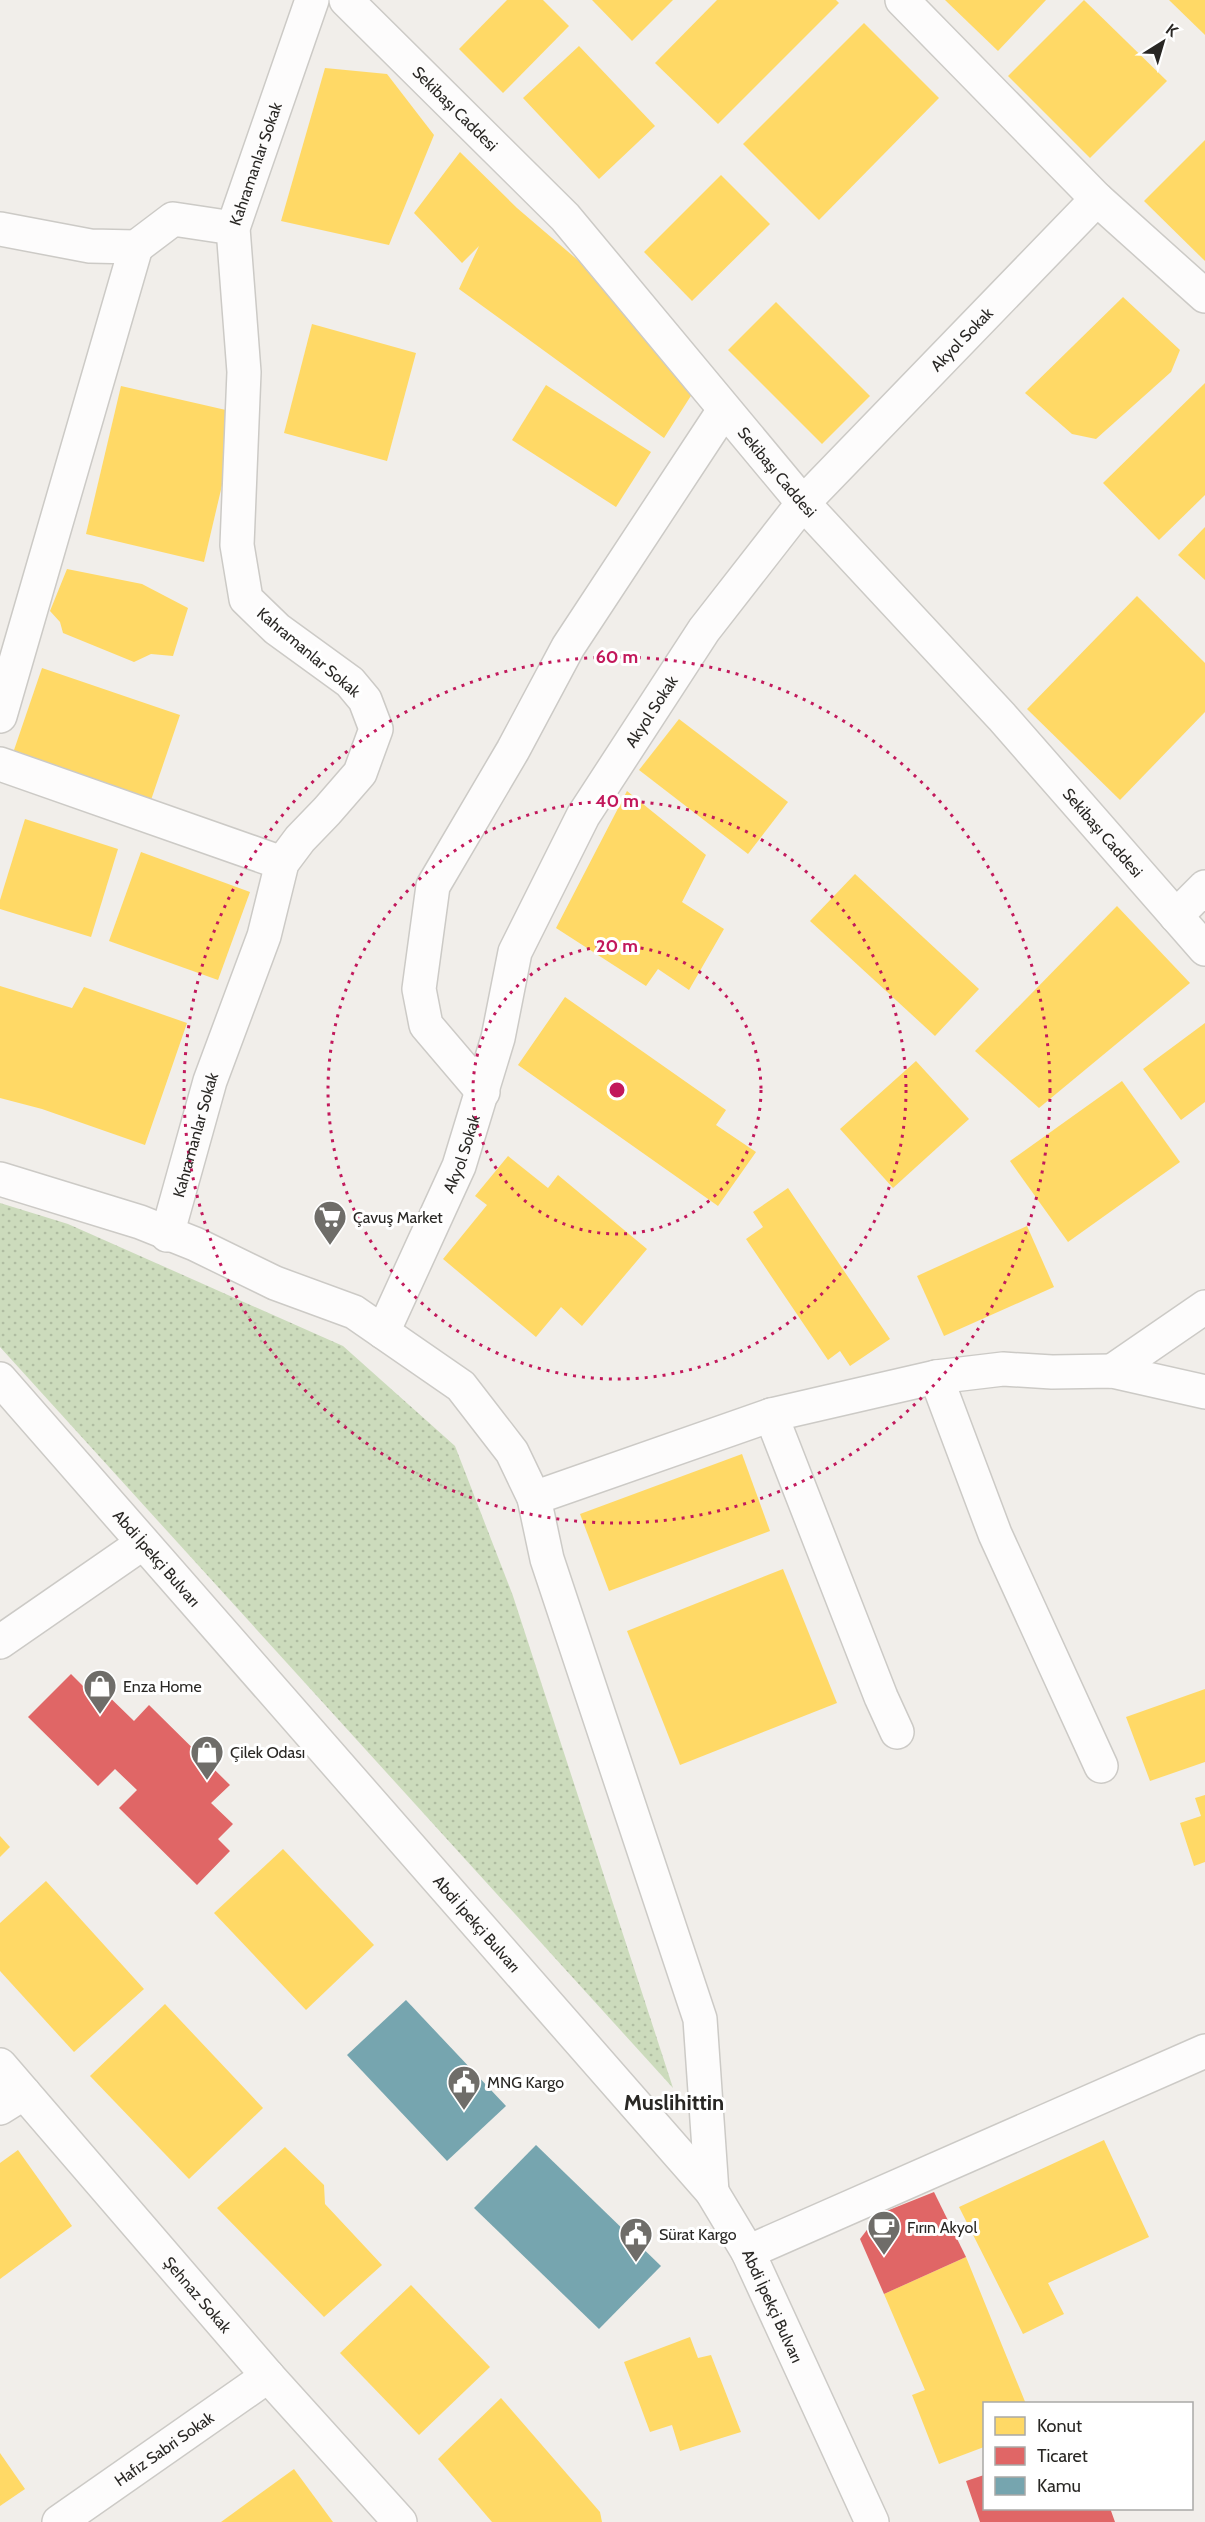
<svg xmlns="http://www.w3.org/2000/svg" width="1205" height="2522" font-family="Cabin,sans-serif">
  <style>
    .park { fill: url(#park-dots) }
    .homes { fill: #ffd966 }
    .shops { fill: #e06666 }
    .public { fill: #76a5af }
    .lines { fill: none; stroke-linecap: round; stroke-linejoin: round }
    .street-casing { stroke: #cccac6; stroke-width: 36 }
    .secondary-casing { stroke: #cccac6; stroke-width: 36 }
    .street { stroke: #fdfcfc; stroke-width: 33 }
    .secondary { stroke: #fdfcfc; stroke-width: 33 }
    .ring { fill: none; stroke: #c2185b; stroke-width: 3; stroke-dasharray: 3 6 }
    .labels { text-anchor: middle; stroke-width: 6; stroke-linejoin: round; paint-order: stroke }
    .street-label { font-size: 16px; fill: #292724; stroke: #fff }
    .poi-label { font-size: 16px; fill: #292724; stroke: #fff; text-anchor: start }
    .district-label { font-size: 22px; font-weight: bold; fill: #292724; stroke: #fff }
    .centre { fill: #c2185b; stroke: #fff; stroke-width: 3 }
    .ring-label { font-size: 18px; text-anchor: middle; font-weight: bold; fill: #c2185b; stroke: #fff; stroke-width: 6; stroke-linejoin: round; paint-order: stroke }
  </style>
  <defs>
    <pattern id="park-dots" width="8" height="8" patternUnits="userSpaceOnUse" patternTransform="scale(1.5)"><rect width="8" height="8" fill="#ccdbbc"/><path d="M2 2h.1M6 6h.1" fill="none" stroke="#afbca1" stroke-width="1.8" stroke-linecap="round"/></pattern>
  </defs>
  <rect width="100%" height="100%" fill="#f1eeea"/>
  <!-- park -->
  <polygon class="park" points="0,1203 68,1224 343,1346 455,1446 513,1596 673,2088 0,1347"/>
  <!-- homes -->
  <g class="homes">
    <polygon points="507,0 543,0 569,26 503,93 459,49"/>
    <polygon points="592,0 673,0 632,41"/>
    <polygon points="717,0 836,0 839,3 718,124 655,63"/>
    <polygon points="945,0 1046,0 998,51"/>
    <polygon points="1084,0 1167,81 1090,158 1008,76"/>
    <polygon points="1169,0 1205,0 1205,35"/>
    <polygon points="864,23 939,98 819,220 743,144"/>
    <polygon points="579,46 655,126 599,179 523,98"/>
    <polygon points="325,68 387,74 434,135 389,245 281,221"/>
    <polygon points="1205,140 1205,261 1144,201"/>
    <polygon points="460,152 517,208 601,280 694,391 664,438 459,289 479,246 462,263 414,213"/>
    <polygon points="721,175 770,224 692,301 644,252"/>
    <polygon points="1123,297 1180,350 1171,372 1096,439 1072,434 1025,393"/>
    <polygon points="776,302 870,396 822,444 728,350"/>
    <polygon points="312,324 416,353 387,461 284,433"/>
    <polygon points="1205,383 1205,495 1159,540 1103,483"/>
    <polygon points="546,385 651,452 616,507 512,440"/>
    <polygon points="121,386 239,413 204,562 86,534"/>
    <polygon points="1205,527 1205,580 1178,555"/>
    <polygon points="67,569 142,584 188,608 173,656 151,654 134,662 63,633 60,622 50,611"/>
    <polygon points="1137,596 1205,663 1205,712 1120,800 1027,709"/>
    <polygon points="42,668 180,715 151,800 13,753"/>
    <polygon points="679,719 788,802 748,854 639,770"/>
    <polygon points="627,791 706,855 682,902 724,929 689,990 658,969 646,986 556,928"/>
    <polygon points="25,819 118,849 91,937 0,909 0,900"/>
    <polygon points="141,852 250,892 218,980 109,941"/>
    <polygon points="855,874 979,989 935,1036 810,921"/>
    <polygon points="1117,906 1190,983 1039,1108 975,1051"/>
    <polygon points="0,986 72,1008 84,987 187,1023 145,1145 42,1109 0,1098"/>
    <polygon points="565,997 726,1110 716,1125 756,1152 718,1206 518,1065"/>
    <polygon points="1205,1023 1205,1102 1181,1120 1143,1069"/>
    <polygon points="916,1061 969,1119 893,1188 840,1129"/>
    <polygon points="1122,1081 1180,1162 1068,1242 1010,1161"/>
    <polygon points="508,1156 548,1188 558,1175 647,1249 582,1326 561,1307 536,1337 443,1259 487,1205 475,1196"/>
    <polygon points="788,1188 890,1339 850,1366 840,1351 828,1360 746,1239 763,1227 753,1212"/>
    <polygon points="1027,1226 1054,1287 944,1336 917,1276"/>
    <polygon points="742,1454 770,1531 609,1591 580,1514"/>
    <polygon points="783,1569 837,1703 680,1765 627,1631"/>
    <polygon points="1205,1689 1205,1762 1150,1781 1126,1717"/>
    <polygon points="1205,1795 1205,1862 1194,1866 1180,1823 1201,1816 1195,1798"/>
    <polygon points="0,1836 10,1847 0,1857"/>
    <polygon points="283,1849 374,1945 306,2010 214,1913"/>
    <polygon points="46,1881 144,1989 74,2052 0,1971 0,1923"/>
    <polygon points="165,2004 263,2108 189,2179 90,2076"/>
    <polygon points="1104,2140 1149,2237 1048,2283 1064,2314 1023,2334 959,2207"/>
    <polygon points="285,2147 324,2185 325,2204 382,2265 324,2317 217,2208"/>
    <polygon points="18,2150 72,2226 0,2279 0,2163"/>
    <polygon points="966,2257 1026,2404 984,2404 984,2447 939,2464 912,2395 925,2390 884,2294"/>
    <polygon points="411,2285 490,2367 419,2435 340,2353"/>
    <polygon points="690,2337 698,2358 711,2355 741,2432 680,2451 672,2425 650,2432 624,2362"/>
    <polygon points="501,2398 600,2512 602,2522 492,2522 438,2459"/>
    <polygon points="0,2453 25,2489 0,2506"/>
    <polygon points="294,2469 333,2522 221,2522"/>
  </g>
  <!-- shops -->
  <g class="shops">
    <polygon points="71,1674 90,1693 97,1685 134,1721 149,1705 230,1785 211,1803 233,1824 218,1839 230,1851 197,1885 119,1808 137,1790 115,1769 98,1786 28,1717"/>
    <polygon points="934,2192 966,2257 884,2294 860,2239 879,2214"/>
    <polygon points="984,2475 984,2508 1110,2508 1115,2522 980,2522 966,2481"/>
  </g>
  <!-- public -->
  <g class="public">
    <polygon points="406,2000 506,2106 447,2161 347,2055"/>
    <polygon points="536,2145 661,2266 599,2329 474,2208"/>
  </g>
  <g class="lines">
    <defs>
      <g id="street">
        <polyline points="902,0 1097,199 1205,296"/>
        <polyline points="0,229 90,246 136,247 173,219 233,228"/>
        <polyline points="0,716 136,247"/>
        <polyline points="0,764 282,863"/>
        <polyline points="1176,916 1205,887"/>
        <polyline points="483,1092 426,1025 419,989 433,886 513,750 568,647 724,410"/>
        <polyline points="0,1179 140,1222 195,1244 275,1283 354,1312 461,1386 512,1452 534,1498 547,1559 700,2019 712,2192"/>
        <path id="s1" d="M 167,1235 L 210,1081 L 264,936 L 282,863 L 300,839 L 327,811 L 360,773 L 376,729 L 365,700 L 350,682 L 277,629 L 246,599 L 237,545 L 244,372 L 233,228 L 312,0"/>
        <path id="s2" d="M 383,1332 L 459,1166 L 498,1038 L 515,952 L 583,816 L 704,630 L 803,503 L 1097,199"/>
        <polyline points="1112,1371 1205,1307"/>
        <polyline points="936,1377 995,1534 1101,1766"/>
        <polyline points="771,1415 881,1697 897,1732"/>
        <polyline points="534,1498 771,1415 936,1377 1003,1369 1052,1372 1112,1371 1205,1392"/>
        <polyline points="0,1642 143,1543"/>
        <path id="s3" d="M 0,2065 L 268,2376 L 400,2522"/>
        <polyline points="0,2108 24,2093"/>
        <polyline points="748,2252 1205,2051"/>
        <path id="s4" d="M 59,2522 L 268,2376"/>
      </g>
      <g id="secondary">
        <path id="s5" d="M 346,0 L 565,217 L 803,503 L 1002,717 L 1205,949"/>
        <path id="s6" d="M 0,1379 L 712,2192 L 748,2252 L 872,2522"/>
      </g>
    </defs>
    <!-- street casing -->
    <use href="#street" class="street-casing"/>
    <!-- secondary casing -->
    <use href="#secondary" class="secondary-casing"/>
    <!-- street -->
    <use href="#street" class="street"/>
    <!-- secondary -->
    <use href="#secondary" class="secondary"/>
  </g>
  <!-- distance rings -->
  <g class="ring">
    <circle cx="617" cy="1090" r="144"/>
    <circle cx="617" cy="1090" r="289"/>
    <circle cx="617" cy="1090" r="433"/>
  </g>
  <!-- icons -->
  <defs>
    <symbol id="supermarket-pin" viewBox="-11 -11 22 30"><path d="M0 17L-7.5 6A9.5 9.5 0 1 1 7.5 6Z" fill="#6f6d69" stroke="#fff"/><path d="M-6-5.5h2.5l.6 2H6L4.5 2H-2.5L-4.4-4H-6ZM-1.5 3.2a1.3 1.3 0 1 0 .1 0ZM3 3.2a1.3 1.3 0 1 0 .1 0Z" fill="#fff"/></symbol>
    <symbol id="shop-pin" viewBox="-11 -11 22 30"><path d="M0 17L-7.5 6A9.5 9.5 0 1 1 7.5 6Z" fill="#6f6d69" stroke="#fff"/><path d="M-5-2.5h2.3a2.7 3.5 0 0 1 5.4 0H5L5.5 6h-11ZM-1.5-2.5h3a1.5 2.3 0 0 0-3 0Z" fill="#fff"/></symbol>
    <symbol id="civic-pin" viewBox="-11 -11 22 30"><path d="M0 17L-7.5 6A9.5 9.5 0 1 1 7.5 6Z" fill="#6f6d69" stroke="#fff"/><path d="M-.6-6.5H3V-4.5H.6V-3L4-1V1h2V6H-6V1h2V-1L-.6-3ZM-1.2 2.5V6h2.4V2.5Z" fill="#fff"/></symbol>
    <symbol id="cafe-pin" viewBox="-11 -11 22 30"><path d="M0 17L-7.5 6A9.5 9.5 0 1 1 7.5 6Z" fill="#6f6d69" stroke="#fff"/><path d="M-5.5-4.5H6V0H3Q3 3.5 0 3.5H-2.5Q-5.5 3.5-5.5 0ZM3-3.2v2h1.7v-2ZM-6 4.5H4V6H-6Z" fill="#fff"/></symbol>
  </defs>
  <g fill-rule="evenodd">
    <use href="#supermarket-pin" x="311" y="1198" width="38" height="52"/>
    <use href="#shop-pin" x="81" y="1667" width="38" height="52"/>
    <use href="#shop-pin" x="188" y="1733" width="38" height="52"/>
    <use href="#civic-pin" x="445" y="2063" width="38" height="52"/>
    <use href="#cafe-pin" x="865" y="2208" width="38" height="52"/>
    <use href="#civic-pin" x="617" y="2215" width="38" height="52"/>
  </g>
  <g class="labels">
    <!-- street labels -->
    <g class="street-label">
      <text dy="6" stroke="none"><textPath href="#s5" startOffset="154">Sekibaşı Caddesi</textPath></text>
      <text dy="6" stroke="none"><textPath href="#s1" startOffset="1184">Kahramanlar Sokak</textPath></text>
      <text dy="6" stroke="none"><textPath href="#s2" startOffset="1167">Akyol Sokak</textPath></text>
      <text dy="6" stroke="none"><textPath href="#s5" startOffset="640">Sekibaşı Caddesi</textPath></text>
      <text transform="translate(309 652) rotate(40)" y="6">Kahramanlar Sokak</text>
      <text dy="6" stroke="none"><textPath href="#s2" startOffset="681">Akyol Sokak</textPath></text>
      <text dy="6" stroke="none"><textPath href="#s5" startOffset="1126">Sekibaşı Caddesi</textPath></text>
      <text dy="6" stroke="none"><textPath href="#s1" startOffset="104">Kahramanlar Sokak</textPath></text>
      <text dy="6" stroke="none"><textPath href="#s2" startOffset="195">Akyol Sokak</textPath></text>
      <text dy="6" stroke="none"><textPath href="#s6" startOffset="238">Abdi İpekçi Bulvarı</textPath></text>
      <text dy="6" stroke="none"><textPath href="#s6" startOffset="724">Abdi İpekçi Bulvarı</textPath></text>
      <text dy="6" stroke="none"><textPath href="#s3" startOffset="303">Şehnaz Sokak</textPath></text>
      <text dy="6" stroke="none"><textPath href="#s6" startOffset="1210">Abdi İpekçi Bulvarı</textPath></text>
      <text dy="6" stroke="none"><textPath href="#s4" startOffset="128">Hafız Sabri Sokak</textPath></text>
    </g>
    <!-- poi labels -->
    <g class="poi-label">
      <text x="353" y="1223">Çavuş Market</text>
      <text x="123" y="1692">Enza Home</text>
      <text x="230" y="1758">Çilek Odası</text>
      <text x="487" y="2088">MNG Kargo</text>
      <text x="907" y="2233">Fırın Akyol</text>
      <text x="659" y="2240">Sürat Kargo</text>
    </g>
    <!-- district labels -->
    <g class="district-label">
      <text x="674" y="2110">Muslihittin</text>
    </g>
  </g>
  <circle cx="617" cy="1090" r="9" class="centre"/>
  <g class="ring-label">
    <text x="617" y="663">60 m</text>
    <text x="617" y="807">40 m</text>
    <text x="617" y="952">20 m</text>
  </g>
  <!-- legend -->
  <rect x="983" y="2402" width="210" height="108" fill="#ffffff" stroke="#a9a9a7" stroke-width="1.5"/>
  <rect x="995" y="2417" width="30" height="18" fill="#ffd966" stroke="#a9a9a7" stroke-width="1.5"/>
  <text x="1037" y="2432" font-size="18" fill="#292724">Konut</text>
  <rect x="995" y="2447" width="30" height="18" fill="#e06666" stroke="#a9a9a7" stroke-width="1.5"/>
  <text x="1037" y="2462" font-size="18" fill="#292724">Ticaret</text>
  <rect x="995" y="2477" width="30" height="18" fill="#76a5af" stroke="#a9a9a7" stroke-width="1.5"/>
  <text x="1037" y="2492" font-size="18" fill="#292724">Kamu</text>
  <!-- north arrow -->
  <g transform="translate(1163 42) rotate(37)" stroke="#ffffff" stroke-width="4.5" paint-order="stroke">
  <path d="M0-4.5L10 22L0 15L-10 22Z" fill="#292724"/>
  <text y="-9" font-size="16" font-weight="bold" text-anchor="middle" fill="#292724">K</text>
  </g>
</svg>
